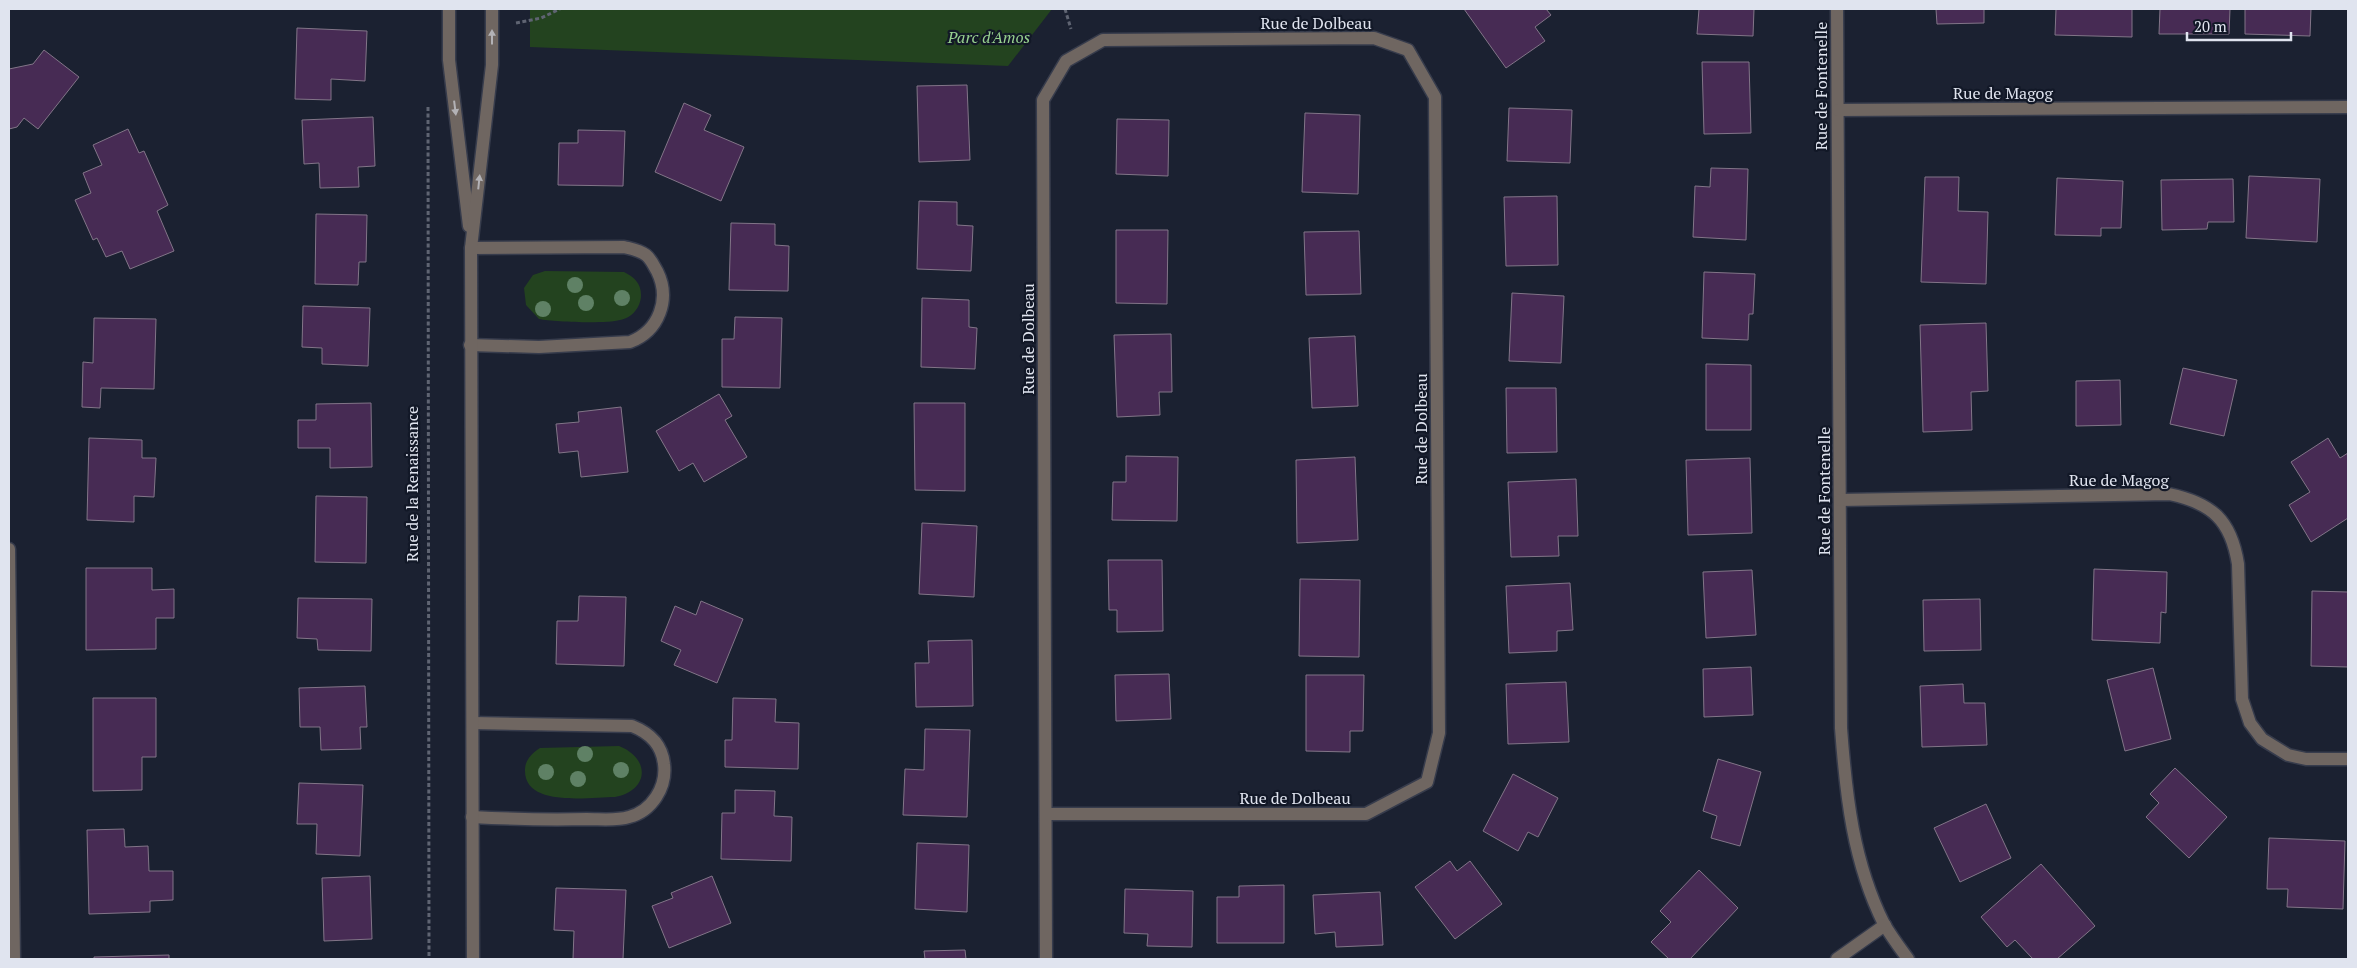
<svg xmlns="http://www.w3.org/2000/svg" width="2357" height="968" font-family="'PT Serif',serif">
  <style>
    .green { fill: #23431f }
    .building { fill: #472b54; stroke: #827588 }
    .lines { fill: none; stroke-linecap: round; stroke-linejoin: round }
    .minor-casing { stroke: #373c4c; stroke-width: 15 }
    .path { stroke: #5f6472; stroke-width: 3; stroke-dasharray: 4 2.5; stroke-linecap: butt }
    .minor { stroke: #6f6661; stroke-width: 12 }
    .tree { fill: #5f8165 }
    .oneway { fill: #b3b2b6 }
    .labels { text-anchor: middle; stroke-width: 4.5; stroke-linejoin: round; paint-order: stroke }
    .street-label { font-size: 16px; fill: #e0e4ef; stroke: #121827 }
    .park-label { font-size: 16px; font-style: italic; fill: #97d08f; stroke: #121827 }
  </style>
  <rect width="100%" height="100%" fill="#1b2131"/>
  <!-- green -->
  <g class="green">
    <polygon points="530,9 1052,9 1008,66 530,47"/>
    <path d="M 545,271 L 624,272 C 634,277 641,283 641,295 C 641,307 632,318 620,320 C 606,324 554,322 539,319 L 526,305 L 524,288 L 533,275 Z"/>
    <path d="M 619,746 C 650,758 650,790 615,797 C 590,797 524,808 525,770 C 525,760 532,753 540,748 Z"/>
  </g>
  <!-- building -->
  <g class="building">
    <polygon points="1464,9 1546,9 1551,15 1535,27 1545,41 1506,68"/>
    <polygon points="1699,9 1754,9 1753,36 1697,34"/>
    <polygon points="1936,9 1984,9 1984,23 1937,24"/>
    <polygon points="2056,9 2132,9 2132,37 2055,35"/>
    <polygon points="2160,9 2230,9 2229,34 2159,34"/>
    <polygon points="2245,9 2311,9 2310,36 2245,34"/>
    <polygon points="297,28 367,31 365,81 331,79 331,100 295,99"/>
    <polygon points="44,50 79,77 38,129 24,118 17,127 9,129 9,69 33,64"/>
    <polygon points="1702,62 1749,62 1751,133 1704,134"/>
    <polygon points="967,85 970,160 919,162 917,86"/>
    <polygon points="684,103 711,115 704,130 744,147 721,201 655,172"/>
    <polygon points="1509,108 1572,110 1570,163 1507,161"/>
    <polygon points="1305,113 1360,115 1358,194 1302,192"/>
    <polygon points="373,117 375,166 358,167 359,187 320,188 319,163 304,164 302,120"/>
    <polygon points="1117,119 1169,120 1168,176 1116,174"/>
    <polygon points="128,129 139,153 144,151 168,205 157,211 174,251 130,269 122,251 106,257 97,238 93,240 75,200 91,193 83,173 102,165 93,145"/>
    <polygon points="578,130 625,131 623,186 558,185 559,143 578,143"/>
    <polygon points="1711,168 1748,169 1746,240 1693,237 1695,186 1710,187"/>
    <polygon points="2249,176 2320,179 2317,242 2246,238"/>
    <polygon points="1925,177 1959,177 1958,211 1988,212 1986,284 1921,282"/>
    <polygon points="2057,178 2123,181 2121,228 2101,228 2101,236 2055,235"/>
    <polygon points="2233,179 2234,222 2208,222 2207,229 2162,230 2161,180"/>
    <polygon points="1557,196 1558,265 1506,266 1504,197"/>
    <polygon points="919,201 957,202 957,225 973,226 971,271 917,269"/>
    <polygon points="316,214 367,215 366,262 359,262 358,285 315,284"/>
    <polygon points="731,223 775,224 775,245 789,246 788,291 729,290"/>
    <polygon points="1116,230 1168,230 1167,304 1116,303"/>
    <polygon points="1359,231 1361,294 1306,295 1304,232"/>
    <polygon points="1704,272 1755,274 1753,314 1749,314 1748,340 1702,338"/>
    <polygon points="1512,293 1564,296 1561,363 1509,361"/>
    <polygon points="922,298 969,300 969,327 977,328 975,369 921,367"/>
    <polygon points="303,306 370,308 368,366 322,364 322,348 302,347"/>
    <polygon points="735,317 782,318 780,388 722,387 722,339 734,339"/>
    <polygon points="94,318 156,319 154,389 101,388 100,408 82,407 83,362 93,363"/>
    <polygon points="1986,323 1988,391 1971,392 1972,430 1923,432 1920,325"/>
    <polygon points="1171,334 1172,392 1159,392 1160,415 1117,417 1114,335"/>
    <polygon points="1355,336 1358,406 1312,408 1309,338"/>
    <polygon points="1706,364 1751,365 1751,430 1706,430"/>
    <polygon points="2183,368 2237,380 2224,436 2170,424"/>
    <polygon points="2120,380 2121,425 2076,426 2076,381"/>
    <polygon points="1506,388 1556,388 1557,452 1507,453"/>
    <polygon points="719,394 732,416 725,420 747,457 704,482 693,463 679,471 656,431"/>
    <polygon points="371,403 372,467 330,468 330,448 298,448 298,420 316,420 316,404"/>
    <polygon points="914,403 965,403 965,491 915,490"/>
    <polygon points="621,407 628,472 581,477 578,451 559,453 556,424 579,422 578,412"/>
    <polygon points="89,438 142,440 142,458 156,458 154,497 134,496 134,522 87,520"/>
    <polygon points="2328,438 2340,458 2348,453 2348,518 2311,542 2289,505 2310,492 2291,462"/>
    <polygon points="1126,456 1178,457 1177,521 1112,520 1113,482 1126,482"/>
    <polygon points="1355,457 1358,540 1297,543 1296,460"/>
    <polygon points="1750,458 1752,533 1688,535 1686,460"/>
    <polygon points="1576,479 1578,536 1558,536 1559,556 1511,557 1508,482"/>
    <polygon points="316,496 367,497 366,563 315,562"/>
    <polygon points="922,523 977,526 974,597 919,594"/>
    <polygon points="1108,560 1162,560 1163,631 1117,632 1117,610 1109,610"/>
    <polygon points="86,568 152,568 152,590 174,589 174,618 156,618 156,649 86,650"/>
    <polygon points="2094,569 2167,572 2166,613 2161,612 2160,643 2092,640"/>
    <polygon points="1752,570 1756,635 1706,638 1703,572"/>
    <polygon points="1300,579 1360,580 1359,657 1299,656"/>
    <polygon points="1570,583 1573,630 1557,631 1557,651 1509,653 1506,586"/>
    <polygon points="2312,591 2348,592 2348,667 2311,666"/>
    <polygon points="579,596 626,597 624,666 556,664 557,621 578,621"/>
    <polygon points="298,598 372,599 371,651 318,650 317,639 297,638"/>
    <polygon points="1980,599 1981,650 1924,651 1923,600"/>
    <polygon points="701,601 743,619 717,683 674,665 681,650 661,641 675,606 696,615"/>
    <polygon points="972,640 973,706 916,707 915,663 929,663 928,641"/>
    <polygon points="1751,667 1753,715 1704,717 1703,669"/>
    <polygon points="2153,668 2171,739 2125,751 2107,680"/>
    <polygon points="1169,674 1171,719 1116,721 1115,675"/>
    <polygon points="1306,675 1364,675 1363,731 1350,731 1350,752 1306,751"/>
    <polygon points="1566,682 1569,742 1508,744 1506,684"/>
    <polygon points="1963,684 1964,703 1985,703 1987,745 1922,747 1920,686"/>
    <polygon points="365,686 367,727 360,727 361,749 321,750 320,727 300,727 299,688"/>
    <polygon points="93,698 156,698 156,757 142,757 142,790 93,791"/>
    <polygon points="733,698 776,699 775,722 799,723 798,769 725,767 725,740 732,740"/>
    <polygon points="925,729 970,730 967,817 903,815 905,769 924,770"/>
    <polygon points="1718,759 1761,772 1740,846 1711,838 1717,816 1703,811"/>
    <polygon points="2175,768 2227,817 2189,858 2146,817 2159,803 2150,794"/>
    <polygon points="1513,774 1558,798 1538,837 1528,832 1518,851 1483,831"/>
    <polygon points="299,783 363,785 360,856 316,854 317,824 297,824"/>
    <polygon points="735,790 775,791 774,816 792,817 791,861 721,859 722,813 735,813"/>
    <polygon points="1986,804 2011,858 1960,882 1934,828"/>
    <polygon points="124,829 125,847 148,846 149,871 173,871 173,900 150,901 150,912 89,914 87,830"/>
    <polygon points="2269,838 2345,841 2343,909 2287,907 2288,889 2267,889"/>
    <polygon points="917,843 969,845 967,912 915,909"/>
    <polygon points="1450,861 1457,871 1470,861 1502,904 1455,939 1415,887"/>
    <polygon points="2041,864 2095,926 2057,959 2033,959 2015,940 2007,947 1981,917"/>
    <polygon points="1699,870 1738,908 1690,959 1669,959 1651,942 1671,922 1660,911"/>
    <polygon points="370,876 372,939 324,941 322,878"/>
    <polygon points="712,876 731,923 669,948 652,906 673,898 671,893"/>
    <polygon points="1284,885 1284,943 1217,943 1217,897 1239,897 1239,886"/>
    <polygon points="556,888 626,890 623,959 573,959 574,931 554,930"/>
    <polygon points="1125,889 1193,891 1192,947 1147,946 1148,934 1124,933"/>
    <polygon points="1380,892 1383,945 1336,947 1335,932 1315,934 1313,895"/>
    <polygon points="965,950 966,959 925,959 924,951"/>
    <polygon points="169,955 169,959 94,959 94,957"/>
  </g>
  <g class="lines">
    <defs>
      <g id="minor">
        <polyline points="449,9 449,60 469,226"/>
        <path d="M 1837,9 L 1841,728 C 1846,796 1853,862 1884,924 C 1891,936 1900,948 1908,959"/>
        <polyline points="1838,110 2348,107"/>
        <path d="M 470,345 L 539,347 L 630,342 C 659,331 671,299 657,271 C 654,266 651,259 646,255 C 639,250 632,249 624,247 L 471,248"/>
        <path d="M 1840,500 L 2169,494 C 2212,503 2231,520 2238,564 L 2242,699 L 2250,723 L 2262,739 L 2288,755 L 2306,759 L 2348,759"/>
        <polyline points="9,549 14,959"/>
        <polyline points="1046,814 1366,814 1427,782 1439,733 1435,97 1408,50 1374,38 1103,40 1066,61 1043,100 1046,959"/>
        <path d="M 472,817 C 511,819 549,820 587,819 C 601,819 616,821 629,817 C 652,811 667,787 664,764 C 662,745 650,733 632,726 L 473,723"/>
        <polyline points="473,959 471,248 492,65 492,9"/>
        <polyline points="1837,959 1885,925"/>
      </g>
    </defs>
    <!-- minor casing -->
    <use href="#minor" class="minor-casing"/>
    <!-- path -->
    <g class="path">
      <polyline points="1065,9 1071,29"/>
      <polyline points="516,23 541,18 560,9"/>
      <polyline points="428,107 429,959"/>
    </g>
    <!-- minor -->
    <use href="#minor" class="minor"/>
  </g>
  <!-- trees -->
  <g class="tree">
    <circle cx="575" cy="285" r="8"/>
    <circle cx="622" cy="298" r="8"/>
    <circle cx="586" cy="303" r="8"/>
    <circle cx="543" cy="309" r="8"/>
    <circle cx="585" cy="754" r="8"/>
    <circle cx="621" cy="770" r="8"/>
    <circle cx="546" cy="772" r="8"/>
    <circle cx="578" cy="779" r="8"/>
  </g>
  <!-- one-way arrows -->
  <defs><path id="oneway-solid" d="M-6-.8H1V-3.2L6.5 0L1 3.2V.8H-6Z" transform="scale(1.25)"/></defs>
  <g class="oneway">
    <use href="#oneway-solid" transform="translate(492 37) rotate(-90)"/>
    <use href="#oneway-solid" transform="translate(455 108) rotate(83)"/>
    <use href="#oneway-solid" transform="translate(479 182) rotate(-84)"/>
  </g>
  <g class="labels">
    <!-- street labels -->
    <g class="street-label">
      <text x="1316" y="29">Rue de Dolbeau</text>
      <text transform="translate(1821 86) rotate(-90)" y="6">Rue de Fontenelle</text>
      <text x="2003" y="99">Rue de Magog</text>
      <text transform="translate(1028 339) rotate(-90)" y="6">Rue de Dolbeau</text>
      <text transform="translate(1421 429) rotate(-90)" y="6">Rue de Dolbeau</text>
      <text x="2119" y="486">Rue de Magog</text>
      <text transform="translate(412 484) rotate(-90)" y="6">Rue de la Renaissance</text>
      <text transform="translate(1824 491) rotate(-90)" y="6">Rue de Fontenelle</text>
      <text x="1295" y="804">Rue de Dolbeau</text>
    </g>
    <!-- park labels -->
    <g class="park-label">
      <text x="989" y="43">Parc d'Amos</text>
    </g>
  </g>
  <!-- border -->
  <rect width="2357" height="968" fill="none" stroke="#e0e4ef" stroke-width="20"/>
  <!-- scale -->
  <path d="M2187 32v8h104v-8" fill="none" stroke="#e0e4ef" stroke-width="2.5"/>
  <text x="2194" y="32" font-size="15" fill="#e0e4ef" stroke="#121827" stroke-width="4" paint-order="stroke">20 m</text>
</svg>
